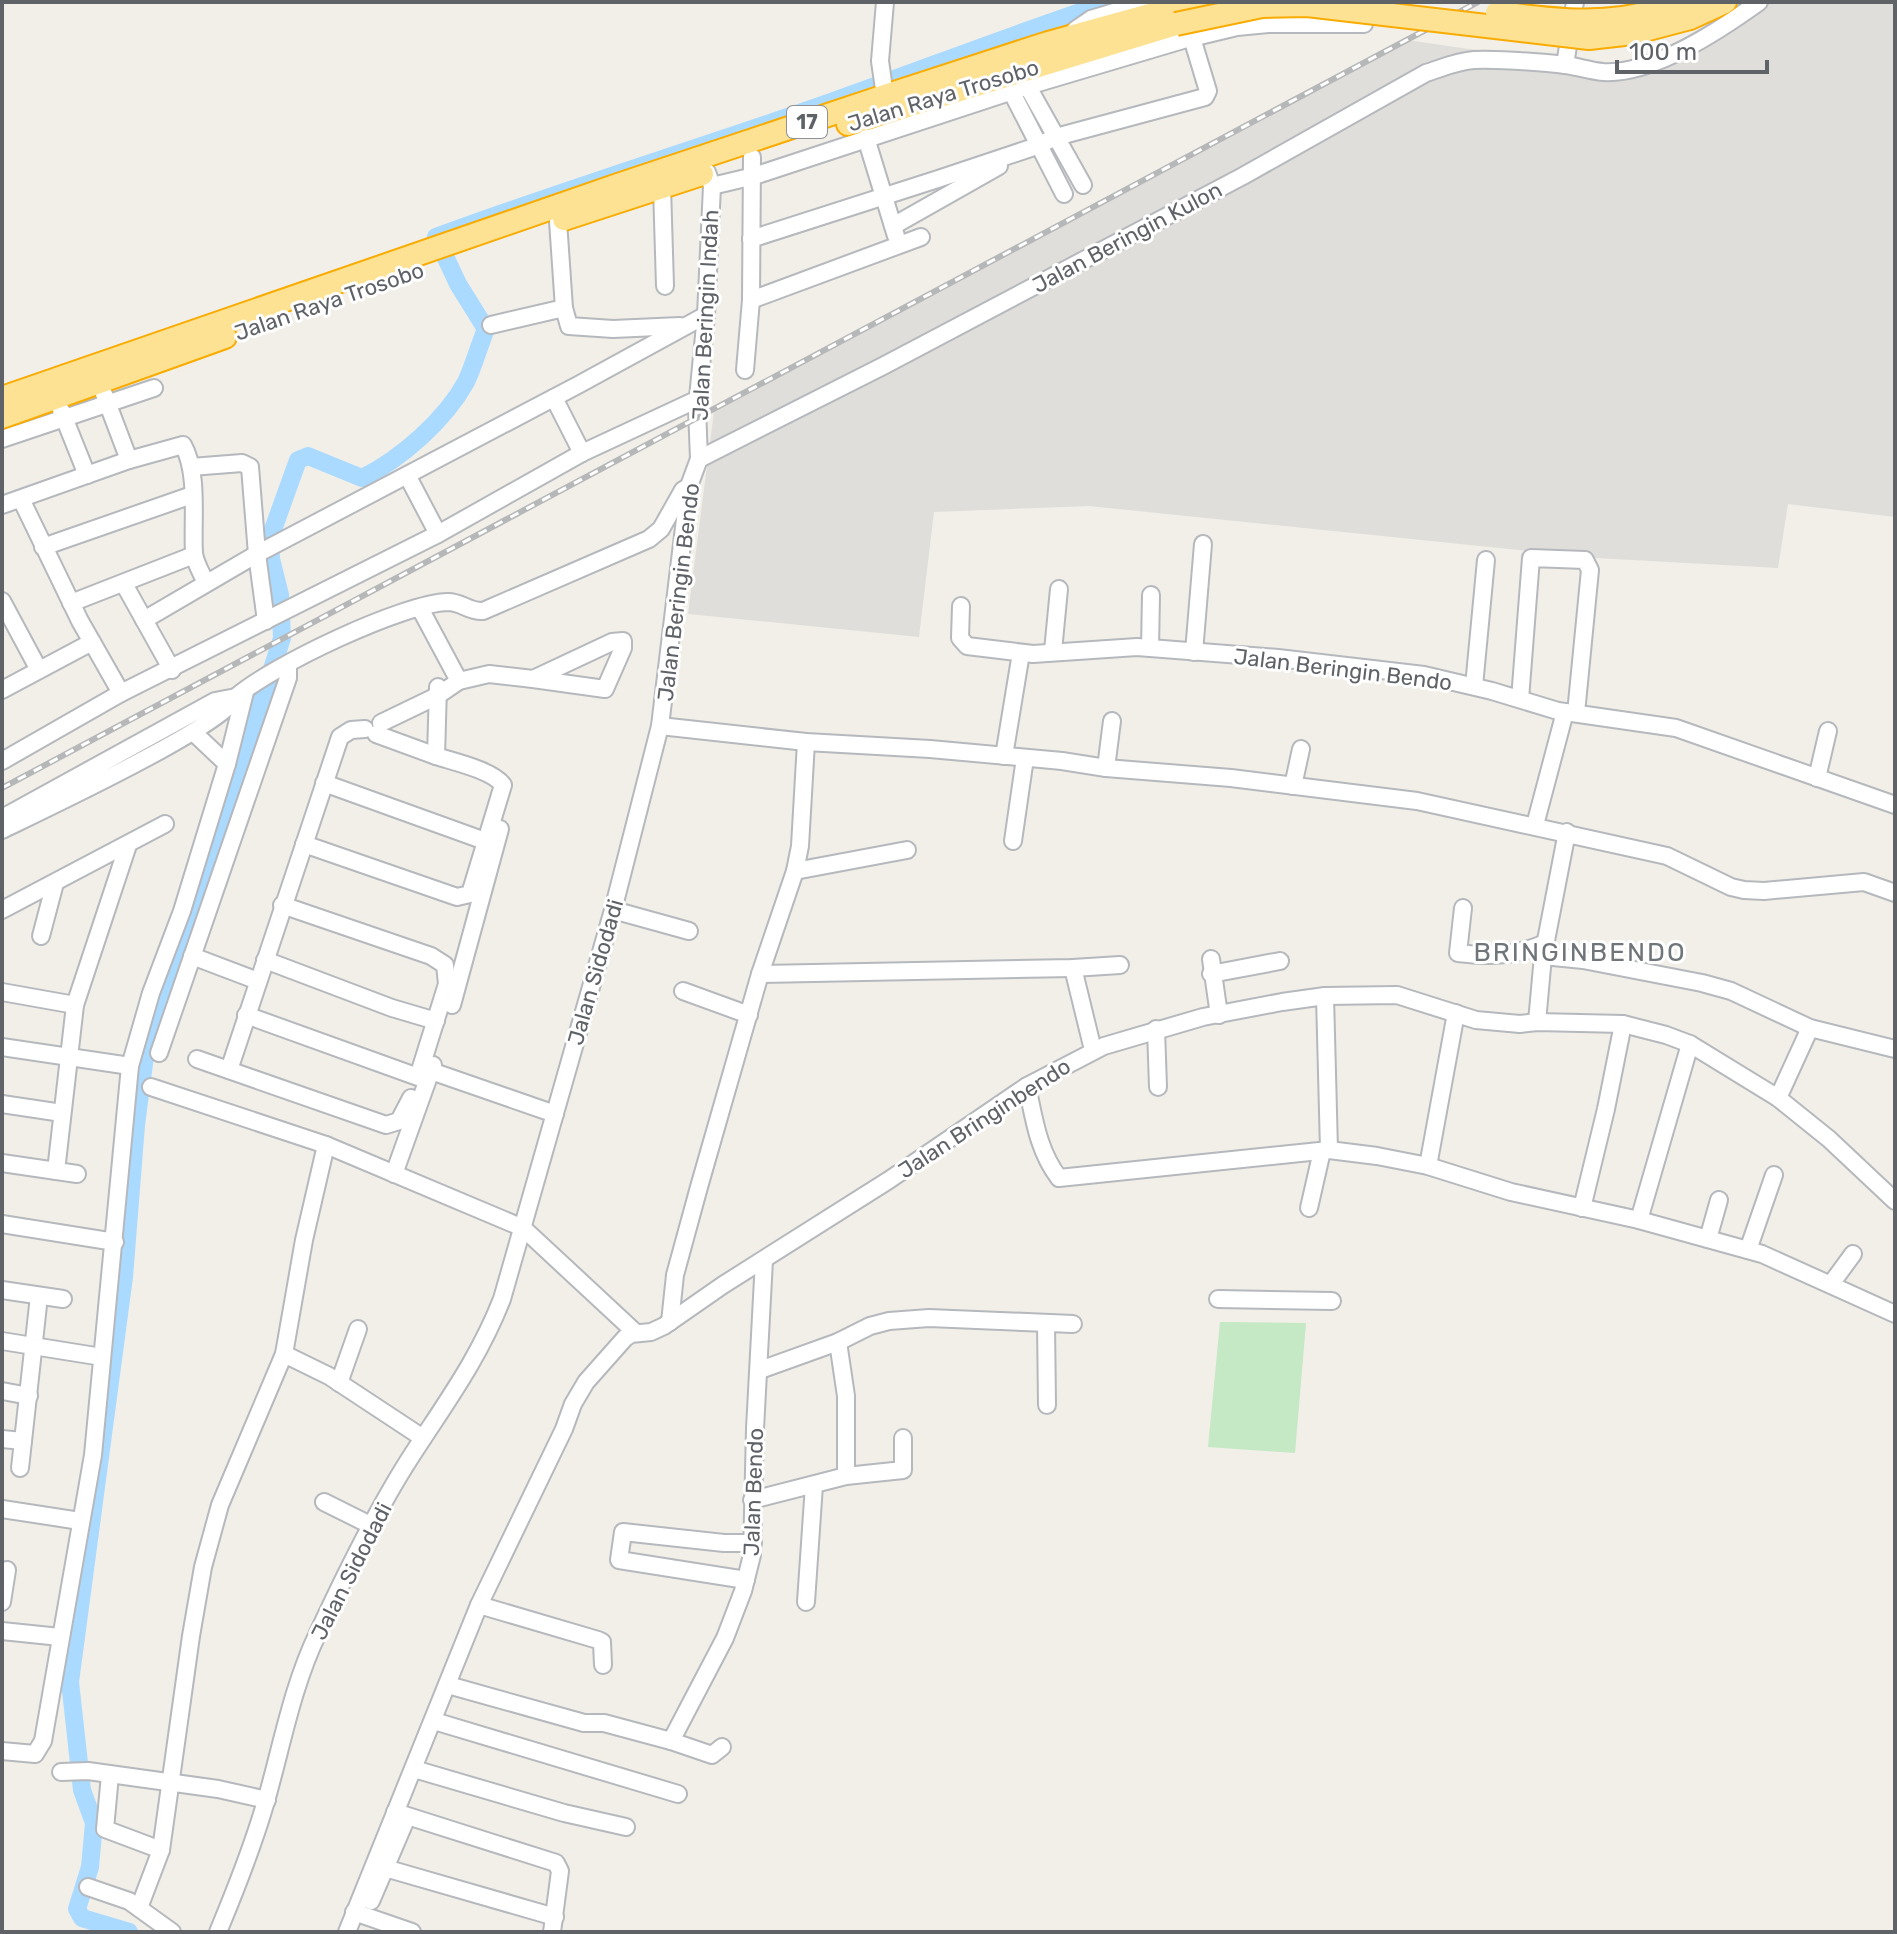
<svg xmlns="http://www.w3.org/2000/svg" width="1897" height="1934" font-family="Rubik,sans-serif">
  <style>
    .industrial { fill: #e0deda }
    .green { fill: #c5e8c5 }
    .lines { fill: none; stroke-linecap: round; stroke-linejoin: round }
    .river { stroke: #aadaff; stroke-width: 18 }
    .minor-casing { stroke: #b5b8bc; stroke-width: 20 }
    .highway-casing { stroke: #f9ab00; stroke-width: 26 }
    .minor { stroke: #fff; stroke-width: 16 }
    .highway { stroke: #fde293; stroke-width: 22 }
    .rail-casing { stroke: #b6b7b8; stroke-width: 6 }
    .rail { stroke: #fff; stroke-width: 3; stroke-dasharray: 9; stroke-linecap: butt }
    .highway-bridge-casing { stroke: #f9ab00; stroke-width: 26; stroke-linecap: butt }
    .highway-bridge { stroke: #fde293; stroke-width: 22 }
    .labels { text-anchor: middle; stroke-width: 6; stroke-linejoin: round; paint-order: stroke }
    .shield { fill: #fff; stroke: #8f9295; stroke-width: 2 }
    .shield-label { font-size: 20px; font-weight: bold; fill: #5f6368 }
    .street-label { font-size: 22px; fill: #5f6368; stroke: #fff }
    .quarter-label { font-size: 26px; letter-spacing: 2px; fill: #70757a; stroke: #fff }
  </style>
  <rect width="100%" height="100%" fill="#f1efe8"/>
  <!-- industrial -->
  <polygon class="industrial" points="1768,2 1895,2 1895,517 1788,504 1778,568 1596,558 1089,506 934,512 919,637 688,614 714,411 1407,40 1539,59 1609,76 1724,32"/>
  <!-- green -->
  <polygon class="green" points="1220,1322 1306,1323 1295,1453 1208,1447"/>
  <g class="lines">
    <!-- river -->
    <path class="river" d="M 129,1932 L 82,1918 L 77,1909 L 90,1867 L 94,1823 L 82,1790 L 70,1682 L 124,1277 L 136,1125 L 145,1056 L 156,1013 L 216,843 L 282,638 L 280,595 L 271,559 L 270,538 L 298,460 L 308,456 L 362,478 C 401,459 445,420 466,382 C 474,365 479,346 486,329 L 458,284 L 436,237 C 566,189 700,148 831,102 C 924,69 1016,33 1110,2"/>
    <defs>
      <g id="minor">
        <polyline points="885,2 880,61 885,96"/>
        <polyline points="1075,30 1091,19 1147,2"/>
        <polyline points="1565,65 1575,2"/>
        <polyline points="1023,78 1083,185"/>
        <polyline points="1008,85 1064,194"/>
        <polyline points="866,138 896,236"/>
        <polyline points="712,186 754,176 1028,86 1183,40 1237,27 1268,24 1364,24"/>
        <polyline points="662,187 665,286"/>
        <polyline points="558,221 564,308 569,326 613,329 680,326"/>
        <polyline points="893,226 999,166"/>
        <polyline points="751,239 938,179 1034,147 1056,137 1205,97 1208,91 1192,38"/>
        <polyline points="751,300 921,237"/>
        <polyline points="491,325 564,308"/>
        <polyline points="745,370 751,300 752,157"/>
        <polyline points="104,394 129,460"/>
        <polyline points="554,398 582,453"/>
        <polyline points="61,410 87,475"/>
        <polyline points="2,439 154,388"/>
        <path d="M 699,459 L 883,366 L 1243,176 L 1426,73 C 1442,68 1457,61 1474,60 C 1503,59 1537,62 1566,65 C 1579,67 1591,71 1603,72 C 1653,75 1720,30 1759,2"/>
        <polyline points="191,467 242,463 250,467 257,554 266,621"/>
        <polyline points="407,475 438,534"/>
        <polyline points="21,499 80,621 121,693"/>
        <path d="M 2,505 L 129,460 L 183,445 C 199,473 192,522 194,553 C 195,563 202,574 206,583"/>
        <polyline points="43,547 192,495"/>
        <polyline points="124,584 172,670"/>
        <polyline points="2,601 39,670"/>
        <polyline points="71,603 194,555"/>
        <polyline points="961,606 960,638 967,646 1033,654 1137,647 1278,658 1424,675 1492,691 1558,711 1676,728 1895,805"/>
        <polyline points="417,608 422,612 459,681"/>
        <polyline points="144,620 257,554 578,385 706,315"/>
        <polyline points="1150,648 1151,595"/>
        <polyline points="1053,651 1059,589"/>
        <polyline points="1194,652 1203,544"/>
        <polyline points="1474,686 1486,560"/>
        <polyline points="2,690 92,642"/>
        <path d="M 236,697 C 271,666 403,603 448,602 C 462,602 469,612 483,611 L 649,539 L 661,529 L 683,490 L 688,487"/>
        <polyline points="1520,699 1531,558 1585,560 1590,570 1576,713"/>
        <polyline points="381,723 437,696 459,681 489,674 533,679 612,642 623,641 623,648 605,689 533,679"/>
        <polyline points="660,726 806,742 930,749 1062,761 1106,768 1231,778 1417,801 1667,856 1731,887 1744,890 1764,891 1864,882 1895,893"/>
        <polyline points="376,734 436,756"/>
        <polyline points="1004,756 1021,653"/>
        <polyline points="2,761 121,693 438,534 582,453 698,399"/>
        <polyline points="227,764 245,692"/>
        <polyline points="1106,768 1112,721"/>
        <polyline points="1817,778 1828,731"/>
        <polyline points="324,783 485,841"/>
        <polyline points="1293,786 1301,749"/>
        <path d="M 2,818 L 215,701 L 236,697 C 227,724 39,812 2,830"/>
        <polyline points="1535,825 1565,712"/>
        <polyline points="1013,841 1025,758"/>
        <path d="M 304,844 L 457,897 L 470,894 L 503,785 C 492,770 454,762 436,756 L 438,687"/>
        <polyline points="795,871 907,850"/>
        <path d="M 1463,908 L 1458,953 C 1489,957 1517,956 1545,943"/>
        <polyline points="2,910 165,824"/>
        <polyline points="613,910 689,931"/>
        <polyline points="41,936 55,883"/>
        <polyline points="192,956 258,981"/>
        <polyline points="1543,956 1583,960 1702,983 1731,991 1810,1028 1895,1049"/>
        <polyline points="1211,959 1219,1015"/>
        <polyline points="265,960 392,1008 436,1021"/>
        <polyline points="1073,968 1093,1050"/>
        <polyline points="760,974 1073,968 1120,965"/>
        <polyline points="1211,974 1280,961"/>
        <polyline points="683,991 749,1015"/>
        <polyline points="2,992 75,1005"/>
        <polyline points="1325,996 1329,1150"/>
        <polyline points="452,1005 500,829"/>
        <polyline points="246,1015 418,1077 447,984 445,965 431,956 282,905"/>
        <polyline points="1537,1022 1543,956 1567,832"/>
        <polyline points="1156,1029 1158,1087"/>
        <polyline points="2,1047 130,1066 151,993 182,911 227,764 193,732"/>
        <polyline points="159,1053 288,678 288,665"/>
        <polyline points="197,1059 386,1125 399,1121 411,1098"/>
        <polyline points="229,1070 340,737 351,730 365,729"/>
        <polyline points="431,1071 555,1114"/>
        <path d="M 1027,1086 C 1034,1118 1038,1151 1059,1178 L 1329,1150 L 1377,1156 L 1428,1166 L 1511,1192 L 1639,1220 L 1762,1254 L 1895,1314"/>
        <polyline points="151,1087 326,1145 523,1228 636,1333"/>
        <polyline points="1778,1098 1810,1028"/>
        <polyline points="2,1104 62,1113"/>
        <polyline points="2,1163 77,1174"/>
        <polyline points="1428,1166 1456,1013"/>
        <polyline points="56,1171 75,1005 128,845"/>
        <polyline points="394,1174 433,1065"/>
        <polyline points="1309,1208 1322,1151"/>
        <polyline points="1582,1208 1606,1109 1623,1024"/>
        <polyline points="1639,1220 1690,1044"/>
        <polyline points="2,1224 115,1242"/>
        <polyline points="1708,1239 1719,1200"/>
        <polyline points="1748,1250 1774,1175"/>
        <polyline points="1831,1284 1853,1254"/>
        <polyline points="2,1290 63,1299"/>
        <polyline points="1218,1299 1332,1301"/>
        <polyline points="670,1322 675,1275 699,1187 760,974 795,871 800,846 806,742"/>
        <polyline points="1046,1323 1047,1405"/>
        <polyline points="2,1341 102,1357"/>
        <polyline points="838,1342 846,1396 846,1476"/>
        <polyline points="284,1354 329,1376 423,1438"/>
        <polyline points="760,1370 838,1342 870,1326 889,1321 929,1318 1073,1324"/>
        <polyline points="339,1383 358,1329"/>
        <polyline points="2,1391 29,1396"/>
        <polyline points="2,1439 23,1441 39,1296"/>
        <polyline points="20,1468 23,1441"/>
        <polyline points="752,1500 846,1476 903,1470 903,1438"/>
        <polyline points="324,1502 372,1526"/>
        <polyline points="2,1509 80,1521"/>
        <polyline points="746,1580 619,1560 623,1532 724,1543 753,1543"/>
        <polyline points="2,1602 7,1570"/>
        <polyline points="806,1602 814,1485"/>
        <polyline points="479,1605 598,1640 602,1642 603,1665"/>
        <polyline points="2,1631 60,1637"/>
        <polyline points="448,1685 584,1723 604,1723 671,1741 725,1638 743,1591 752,1555 755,1429 764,1260"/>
        <polyline points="434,1721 678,1794"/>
        <polyline points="671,1741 712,1755 722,1747"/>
        <polyline points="2,1751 35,1754 43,1741 93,1455 130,1066"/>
        <polyline points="414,1769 564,1813 626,1827"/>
        <polyline points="61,1772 88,1771 218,1789 267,1800"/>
        <polyline points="110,1775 105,1829 161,1850"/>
        <polyline points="395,1812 556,1863 560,1871 552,1932"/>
        <polyline points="385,1868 555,1917"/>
        <polyline points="88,1887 129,1901 172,1932"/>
        <polyline points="371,1901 407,1817"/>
        <polyline points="139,1908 161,1850 191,1636 203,1567 220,1505 284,1354 304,1240 326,1145"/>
        <polyline points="354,1912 412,1932"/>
        <path d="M 218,1932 C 236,1889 253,1846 266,1801 C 282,1745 292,1687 318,1633 C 344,1577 372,1519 405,1466 C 441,1409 477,1363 502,1299 L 613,910 L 660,726 L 689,486 L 699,459 L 697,408 L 706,315 L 712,186 L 707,172"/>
        <polyline points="347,1932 479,1605 564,1429 573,1404 586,1382 625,1338 631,1334 651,1332 664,1326 723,1285 889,1180 1027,1086 1104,1046 1203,1017 1282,1002 1325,996 1397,995 1476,1020 1520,1024 1537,1022 1623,1024 1666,1035 1690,1044 1778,1098 1829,1139 1895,1201"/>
      </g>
      <g id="highway">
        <polyline points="1690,18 1725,2"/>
        <polyline points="848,124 1176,24"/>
        <polyline points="564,219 702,174"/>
        <polyline points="2,398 618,185 885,96 1048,43 1197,2"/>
        <polyline points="2,417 225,337"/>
      </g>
    </defs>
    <!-- minor casing -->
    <use href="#minor" class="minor-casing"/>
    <!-- highway casing -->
    <use href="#highway" class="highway-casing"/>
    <!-- minor -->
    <use href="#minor" class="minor"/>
    <!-- highway -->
    <use href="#highway" class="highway"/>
    <defs>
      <polyline id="rail" points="2,788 1478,2"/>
    </defs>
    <!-- rail casing -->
    <use href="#rail" class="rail-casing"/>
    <!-- rail -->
    <use href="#rail" class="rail"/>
    <defs>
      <g id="highway-bridge">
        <path d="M 1497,13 C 1539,18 1580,24 1623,18 C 1643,15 1664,8 1684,3"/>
        <polyline points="1176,24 1262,6 1307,5 1589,38 1633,33 1690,18"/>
      </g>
    </defs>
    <!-- highway-bridge casing -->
    <use href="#highway-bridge" class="highway-bridge-casing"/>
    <!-- highway-bridge -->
    <use href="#highway-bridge" class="highway-bridge"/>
  </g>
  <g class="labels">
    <!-- shield labels -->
    <rect class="shield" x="787" y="106" width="40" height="32" rx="6"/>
    <g class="shield-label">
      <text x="807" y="129">17</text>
    </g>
    <!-- street labels -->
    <g class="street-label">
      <text transform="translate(943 95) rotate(-17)" y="8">Jalan Raya Trosobo</text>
      <text transform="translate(1127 237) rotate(-28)" y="8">Jalan Beringin Kulon</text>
      <text transform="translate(329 301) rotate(-19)" y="8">Jalan Raya Trosobo</text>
      <text transform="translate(705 315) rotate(-87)" y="8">Jalan Beringin Indah</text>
      <text transform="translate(678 592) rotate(-83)" y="8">Jalan Beringin Bendo</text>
      <text transform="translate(1343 669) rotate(7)" y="8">Jalan Beringin Bendo</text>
      <text transform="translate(595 972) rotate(-74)" y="8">Jalan Sidodadi</text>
      <text transform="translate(984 1118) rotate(-33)" y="8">Jalan Bringinbendo</text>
      <text transform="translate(753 1492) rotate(-88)" y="8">Jalan Bendo</text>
      <text transform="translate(351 1571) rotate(-63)" y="8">Jalan Sidodadi</text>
    </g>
    <!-- quarter labels -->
    <g class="quarter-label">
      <text x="1580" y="961">BRINGINBENDO</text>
    </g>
  </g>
  <!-- border -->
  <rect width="1897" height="1934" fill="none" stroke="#5f6368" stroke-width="8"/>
  <!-- scale -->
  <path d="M1617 60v12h150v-12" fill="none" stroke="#5f6368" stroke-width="4"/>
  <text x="1629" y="60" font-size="24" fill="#5f6368" stroke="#ffffff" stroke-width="6" paint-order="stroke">100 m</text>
</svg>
